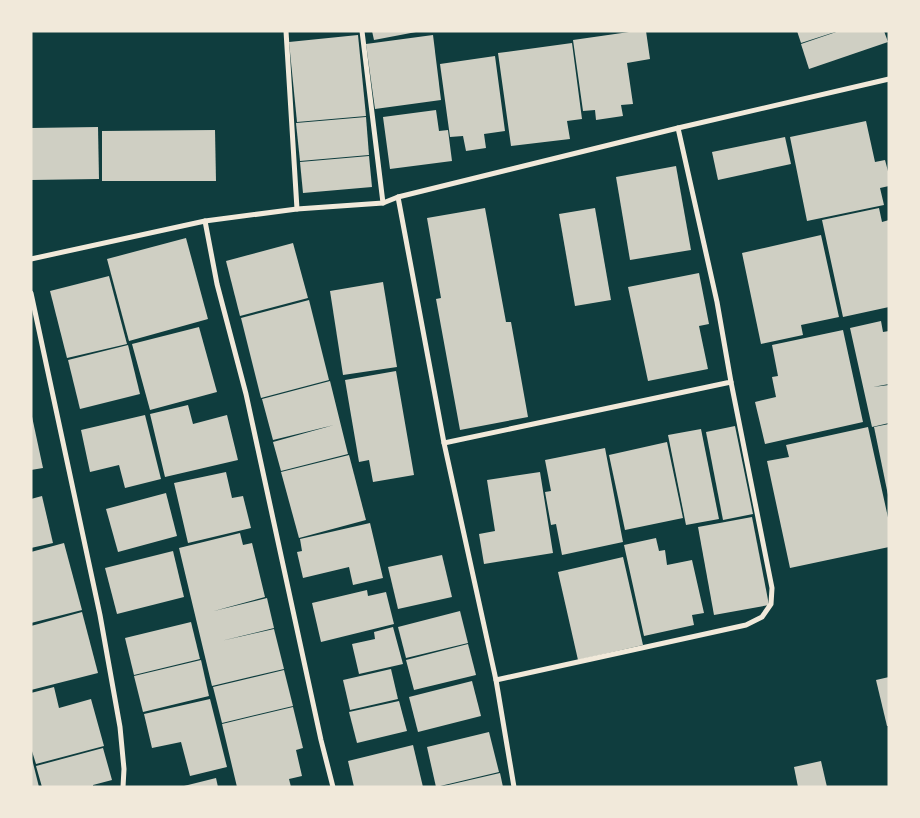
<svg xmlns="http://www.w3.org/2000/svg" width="920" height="818" font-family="'Roboto Condensed',sans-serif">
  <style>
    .building { fill: #cfcfc3 }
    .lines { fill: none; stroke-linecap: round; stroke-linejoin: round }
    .minor { stroke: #f1e9da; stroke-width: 5 }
  </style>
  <rect width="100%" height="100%" fill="#0f3d3e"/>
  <!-- building -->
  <g class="building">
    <polygon points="372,31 416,31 416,32 374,40"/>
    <polygon points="636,31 646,31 650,59 627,63 633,104 621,105 623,116 596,120 595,110 583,111 573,40"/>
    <polygon points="797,31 835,31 835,32 801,43"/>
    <polygon points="839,31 884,31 888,42 809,69 801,44"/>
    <polygon points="358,35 366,116 297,122 289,42"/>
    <polygon points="433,35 441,100 375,109 366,44"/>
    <polygon points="572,43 582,119 567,121 570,139 511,146 498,53"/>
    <polygon points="495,56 505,131 484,134 486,148 466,151 463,136 450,137 440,64"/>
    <polygon points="436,110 439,131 448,130 452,161 390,169 383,117"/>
    <polygon points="366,117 369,155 300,161 296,123"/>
    <polygon points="866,121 875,162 885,160 889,175 889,186 880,188 884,205 807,221 790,137"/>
    <polygon points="98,127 99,179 31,180 31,128"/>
    <polygon points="215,130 216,181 102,181 102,131"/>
    <polygon points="785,137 791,164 718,180 712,152"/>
    <polygon points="369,156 372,187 303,193 300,162"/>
    <polygon points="676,166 691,250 630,260 616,177"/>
    <polygon points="485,208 506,322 511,322 528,417 460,430 436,299 441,298 427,218"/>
    <polygon points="595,208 611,300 575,306 559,214"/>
    <polygon points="879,208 882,222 889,220 889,307 843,317 822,220"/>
    <polygon points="821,235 839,317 801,325 803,335 761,344 742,253"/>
    <polygon points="186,238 208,319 129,341 107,259"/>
    <polygon points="293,243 308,298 240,316 226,261"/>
    <polygon points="699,273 709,324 699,326 708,369 648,381 628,287"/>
    <polygon points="109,276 127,344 67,358 50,291"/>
    <polygon points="383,282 397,367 343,375 330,291"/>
    <polygon points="309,300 329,380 261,398 241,318"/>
    <polygon points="881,321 883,332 889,331 889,384 873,387 889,385 889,423 872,427 850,328"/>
    <polygon points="199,327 217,392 150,410 132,344"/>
    <polygon points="843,330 863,422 765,444 755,402 776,397 772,377 778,376 772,345"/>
    <polygon points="128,345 140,394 80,409 68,360"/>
    <polygon points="396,371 414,475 373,482 369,460 359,462 345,380"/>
    <polygon points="330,381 348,454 281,471 273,442 334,425 273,440 262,399"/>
    <polygon points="188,405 193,424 227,415 238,460 165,477 150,414"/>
    <polygon points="31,412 43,468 31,470"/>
    <polygon points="145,415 161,479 125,488 119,465 90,472 81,430"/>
    <polygon points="889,424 889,495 888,495 874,427"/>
    <polygon points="735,426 753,514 723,520 706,432"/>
    <polygon points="868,427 889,522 889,547 790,568 767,461 789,457 786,445"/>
    <polygon points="701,429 719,519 686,525 668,435"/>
    <polygon points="667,442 683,518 625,530 609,455"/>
    <polygon points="605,448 623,542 562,555 556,524 551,525 545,492 551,491 545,460"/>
    <polygon points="349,455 366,520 299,538 281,472"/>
    <polygon points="226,472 232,498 243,496 251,528 188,543 174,483"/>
    <polygon points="540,472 553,553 484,564 479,534 495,531 487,480"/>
    <polygon points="166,493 177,536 118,552 106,509"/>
    <polygon points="42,496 53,543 31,548 31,499"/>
    <polygon points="752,517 769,605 714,615 698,527"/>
    <polygon points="370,523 383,578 353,585 349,567 303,578 297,552 302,551 300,539"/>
    <polygon points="240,533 243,545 252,543 265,597 214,611 267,598 274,628 221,641 274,629 284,669 212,686 179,548"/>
    <polygon points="656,538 659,551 665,550 667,565 692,560 704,613 692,615 694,625 644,636 624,545"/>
    <polygon points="64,543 82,610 31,623 31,552"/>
    <polygon points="173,551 184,597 117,614 105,568"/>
    <polygon points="442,555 452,597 398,609 388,567"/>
    <polygon points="623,557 643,645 578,660 558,572"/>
    <polygon points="367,590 368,596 386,592 394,624 321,642 312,603"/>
    <polygon points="460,611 468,643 406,658 398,627"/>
    <polygon points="82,612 98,673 31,690 31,626"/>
    <polygon points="191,622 200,659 134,675 125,638"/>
    <polygon points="393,627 403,664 359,674 352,644 375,639 374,632"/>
    <polygon points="468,644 476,675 414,690 406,660"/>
    <polygon points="201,660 209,696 143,712 134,676"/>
    <polygon points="391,669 398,699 350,710 343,680"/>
    <polygon points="284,670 293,706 222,723 213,687"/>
    <polygon points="889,677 889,726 887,726 876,680"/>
    <polygon points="472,681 481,716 418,732 409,697"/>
    <polygon points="54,687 59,708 91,699 104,746 36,764 31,748 31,693"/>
    <polygon points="210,699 227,767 190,776 181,742 152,748 144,714"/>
    <polygon points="399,701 407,731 357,743 349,712"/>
    <polygon points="293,707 303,748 296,750 302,776 289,779 291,787 237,787 222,724"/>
    <polygon points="489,732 499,772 436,787 427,747"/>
    <polygon points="413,745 423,787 354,787 348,761"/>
    <polygon points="103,748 112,780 93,785 93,787 42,787 36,766"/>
    <polygon points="31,759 32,759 39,787 31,787"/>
    <polygon points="821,761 827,787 798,787 794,767"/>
    <polygon points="500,773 503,787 445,787 444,786"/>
    <polygon points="216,778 218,787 184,787 184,786"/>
  </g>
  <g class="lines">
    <!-- minor -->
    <g class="minor">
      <polyline points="286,31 297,209"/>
      <polyline points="362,31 383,203"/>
      <polyline points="398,197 444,443 496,680 514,787"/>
      <polyline points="205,221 217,284 246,394 321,740 333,787"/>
      <polyline points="31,259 205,221 297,209 383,203 398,197 678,128 889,79"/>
      <polyline points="31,293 100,615 120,727 124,769 123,787"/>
      <polyline points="444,443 731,382 717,302 678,128"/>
      <polyline points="496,680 746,625 762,617 771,604 772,588 731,382"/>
    </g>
  </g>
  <!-- border -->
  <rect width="920" height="818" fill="none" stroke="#f1e9da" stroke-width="65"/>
</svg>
